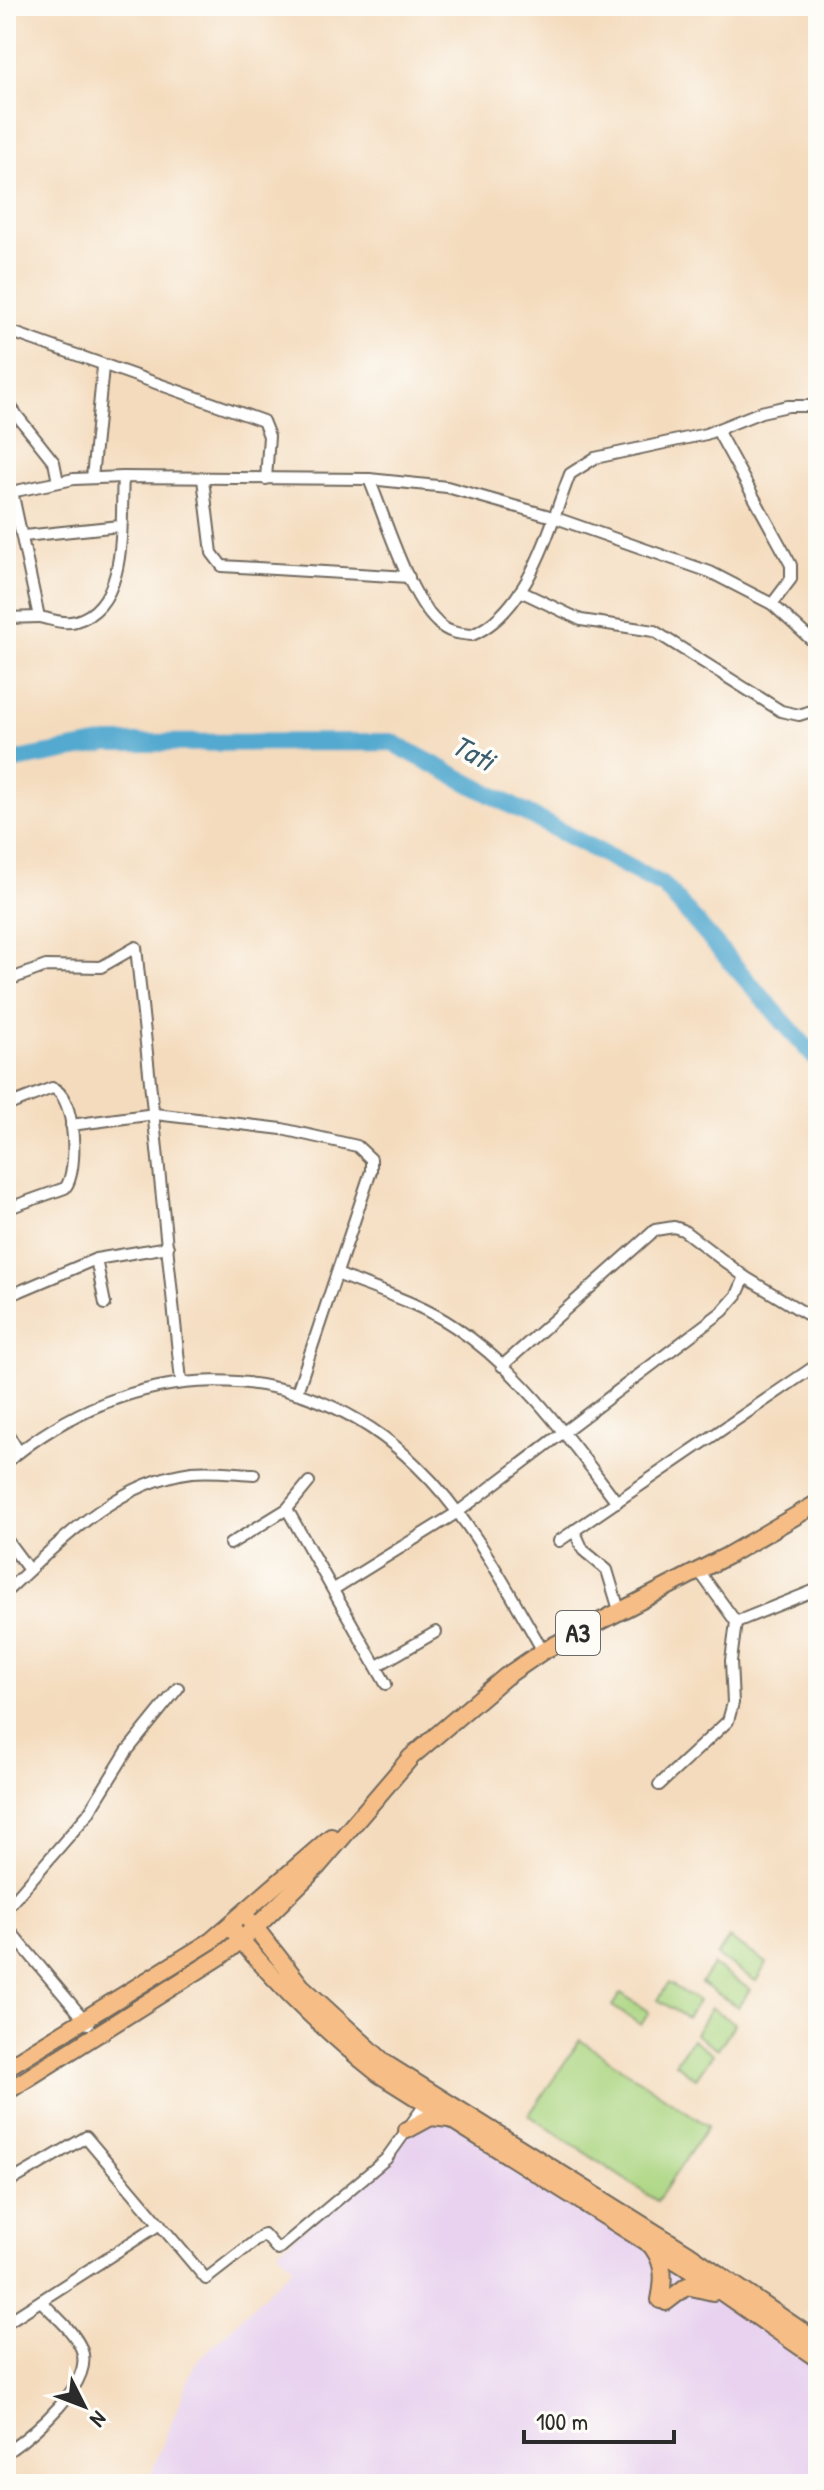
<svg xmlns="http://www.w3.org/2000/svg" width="824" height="2490" font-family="'Patrick Hand',sans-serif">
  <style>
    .built { fill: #e8d2ef }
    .green { fill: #abd581; stroke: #6b8056; stroke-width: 2 }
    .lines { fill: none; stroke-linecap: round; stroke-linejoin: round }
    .river { stroke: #53a9cf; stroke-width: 18 }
    .minor-casing { stroke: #71695e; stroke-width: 14 }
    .primary-casing { stroke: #71695e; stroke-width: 20 }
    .trunk-casing { stroke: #71695e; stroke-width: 20 }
    .minor { stroke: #fff; stroke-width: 10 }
    .primary { stroke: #f6be86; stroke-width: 16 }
    .trunk { stroke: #f6be86; stroke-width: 16 }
    .labels { text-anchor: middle; stroke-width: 7; stroke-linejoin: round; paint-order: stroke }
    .shield { fill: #fdfcf7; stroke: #6a6a68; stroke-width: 2 }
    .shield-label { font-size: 26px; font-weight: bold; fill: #2b2b2b }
    .water-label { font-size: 30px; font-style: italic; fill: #3b5d6d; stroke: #fdfcf7 }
  </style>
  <rect width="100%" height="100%" fill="#fdfcf7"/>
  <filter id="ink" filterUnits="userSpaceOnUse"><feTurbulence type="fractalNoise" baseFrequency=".0125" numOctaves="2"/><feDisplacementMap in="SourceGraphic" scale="16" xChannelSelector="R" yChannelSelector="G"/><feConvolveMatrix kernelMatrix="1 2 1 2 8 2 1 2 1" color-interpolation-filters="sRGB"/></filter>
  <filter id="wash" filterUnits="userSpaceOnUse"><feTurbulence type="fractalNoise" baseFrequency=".006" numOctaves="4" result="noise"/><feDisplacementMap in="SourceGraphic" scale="32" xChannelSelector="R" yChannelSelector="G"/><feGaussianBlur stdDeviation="1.8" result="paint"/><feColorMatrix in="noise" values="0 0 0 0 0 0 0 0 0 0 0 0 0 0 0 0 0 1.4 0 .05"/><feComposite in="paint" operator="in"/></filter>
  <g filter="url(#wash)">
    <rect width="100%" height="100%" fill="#f4dbbd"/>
    <!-- built -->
    <polygon class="built" points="426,2103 818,2359 818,2484 147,2484 195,2363 293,2267 278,2250 367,2178"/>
    <!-- green -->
    <g class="green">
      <polygon points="729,1938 767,1963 756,1981 717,1956"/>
      <polygon points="713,1965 750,1989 738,2007 701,1983"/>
      <polygon points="669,1983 698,2001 687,2018 658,2000"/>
      <polygon points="621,1993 649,2012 641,2025 612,2006"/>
      <polygon points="711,2008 735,2023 718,2049 695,2034"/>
      <polygon points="692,2039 713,2054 696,2078 675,2063"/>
      <polygon points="580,2040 708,2126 657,2201 529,2115"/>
    </g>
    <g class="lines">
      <!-- river -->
      <polyline class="river" points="6,762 107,743 391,742 664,886 818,1061"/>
    </g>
  </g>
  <g filter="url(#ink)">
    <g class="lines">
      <defs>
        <g id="minor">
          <polyline points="6,330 263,421 269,436 266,479"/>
          <polyline points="6,399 15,413 6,416"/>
          <polyline points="15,413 54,462 58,482"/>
          <polyline points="717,430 791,565 791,579 772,604"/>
          <polyline points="92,478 103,367"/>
          <polyline points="203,479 212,553 222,566 409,577"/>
          <path d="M 369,479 C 385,517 408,595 437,622 C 446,632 458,634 472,635 C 530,610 549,527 570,474 L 595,458 L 706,434 L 761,412 L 788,406 L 818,406"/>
          <path d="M 12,491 L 39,617 C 51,619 64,625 76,621 C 130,606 120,521 123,477"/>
          <polyline points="6,493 74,479 123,477 369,479 447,487 553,517 710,572 772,604 818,646"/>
          <polyline points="24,536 120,526"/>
          <polyline points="520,591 581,620 654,631 781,711 799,715 818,709"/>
          <polyline points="6,618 39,617"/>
          <polyline points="6,981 46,966 101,967 136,947 181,1381"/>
          <path d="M 6,1106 L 52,1088 C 76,1094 79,1172 65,1188 L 6,1209"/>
          <polyline points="71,1125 155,1114 282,1129 357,1146 371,1159 371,1171 297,1392"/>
          <polyline points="96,1259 105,1304"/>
          <path d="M 337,1274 C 376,1290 420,1303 455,1327 C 520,1370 570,1440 617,1502"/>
          <polyline points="745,1277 818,1321"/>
          <polyline points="6,1297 96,1259 168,1247"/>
          <polyline points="6,1431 19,1452"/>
          <path d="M 6,1463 C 128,1358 299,1349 417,1466 C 471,1518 506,1587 543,1651"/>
          <polyline points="287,1509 386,1684"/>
          <polyline points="574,1530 583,1550 607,1570 619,1610"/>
          <polyline points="6,1539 29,1570"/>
          <polyline points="559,1541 818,1364"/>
          <polyline points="230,1544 287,1509 309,1482"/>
          <polyline points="334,1589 458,1512 723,1311 737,1295 745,1277 683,1230 674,1227 655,1230 502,1366"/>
          <path d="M 6,1592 C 58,1543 118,1481 192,1472 C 212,1470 234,1473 254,1474"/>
          <polyline points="736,1622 818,1589"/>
          <polyline points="377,1666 436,1632"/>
          <polyline points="659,1785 728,1721 733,1703 731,1661 736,1622 699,1571"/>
          <polyline points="6,1909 88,1814 127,1751 178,1688"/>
          <polyline points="6,1926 88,2024"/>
          <polyline points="6,1953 19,1942"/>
          <polyline points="6,2184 86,2137 206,2279 264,2234 278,2250 386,2159 429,2099"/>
          <polyline points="6,2323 160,2224"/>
          <path d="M 6,2453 C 30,2436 97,2383 81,2348 C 73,2330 54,2315 41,2301"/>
        </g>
        <g id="primary">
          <polyline points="245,1915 301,1986 386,2064 689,2254 818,2342"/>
          <path d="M 232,1929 C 275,1983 325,2031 379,2074 L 684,2266 L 818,2359"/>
          <polyline points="407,2130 431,2117 449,2119"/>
          <path d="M 653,2248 C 665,2265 664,2280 660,2300"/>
          <polyline points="666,2302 687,2286 713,2292"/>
        </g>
        <g id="trunk">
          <polyline points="6,2068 211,1941 331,1837"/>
          <polyline points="6,2092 221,1956 254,1929 318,1866 411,1757 505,1677 543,1651 727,1556 818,1503"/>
        </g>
      </defs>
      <!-- minor casing -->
      <use href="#minor" class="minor-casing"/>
      <!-- primary casing -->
      <use href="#primary" class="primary-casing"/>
      <!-- trunk casing -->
      <use href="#trunk" class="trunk-casing"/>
      <!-- minor -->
      <use href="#minor" class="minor"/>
      <!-- primary -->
      <use href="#primary" class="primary"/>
      <!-- trunk -->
      <use href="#trunk" class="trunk"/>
    </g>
  </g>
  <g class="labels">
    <!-- shield labels -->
    <rect class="shield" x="556" y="1611" width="44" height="44" rx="6"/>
    <g class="shield-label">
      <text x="578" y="1642">A3</text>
    </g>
    <!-- water labels -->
    <g class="water-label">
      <text transform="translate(473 753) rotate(28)" y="10">Tati</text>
    </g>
  </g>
  <!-- margin -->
  <rect width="824" height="2490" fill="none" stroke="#fdfcf7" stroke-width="32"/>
  <!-- north arrow -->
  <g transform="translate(84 2406) rotate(132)" stroke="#fdfcf7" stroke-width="6" paint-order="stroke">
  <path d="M0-6L14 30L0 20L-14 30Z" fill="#2b2b2b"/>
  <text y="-12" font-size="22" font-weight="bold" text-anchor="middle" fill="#2b2b2b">N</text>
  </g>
  <!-- scale -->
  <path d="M524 2430v12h150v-12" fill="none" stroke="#2b2b2b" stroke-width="4"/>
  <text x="536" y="2430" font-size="24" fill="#2b2b2b" stroke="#fdfcf7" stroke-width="6" paint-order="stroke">100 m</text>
</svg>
